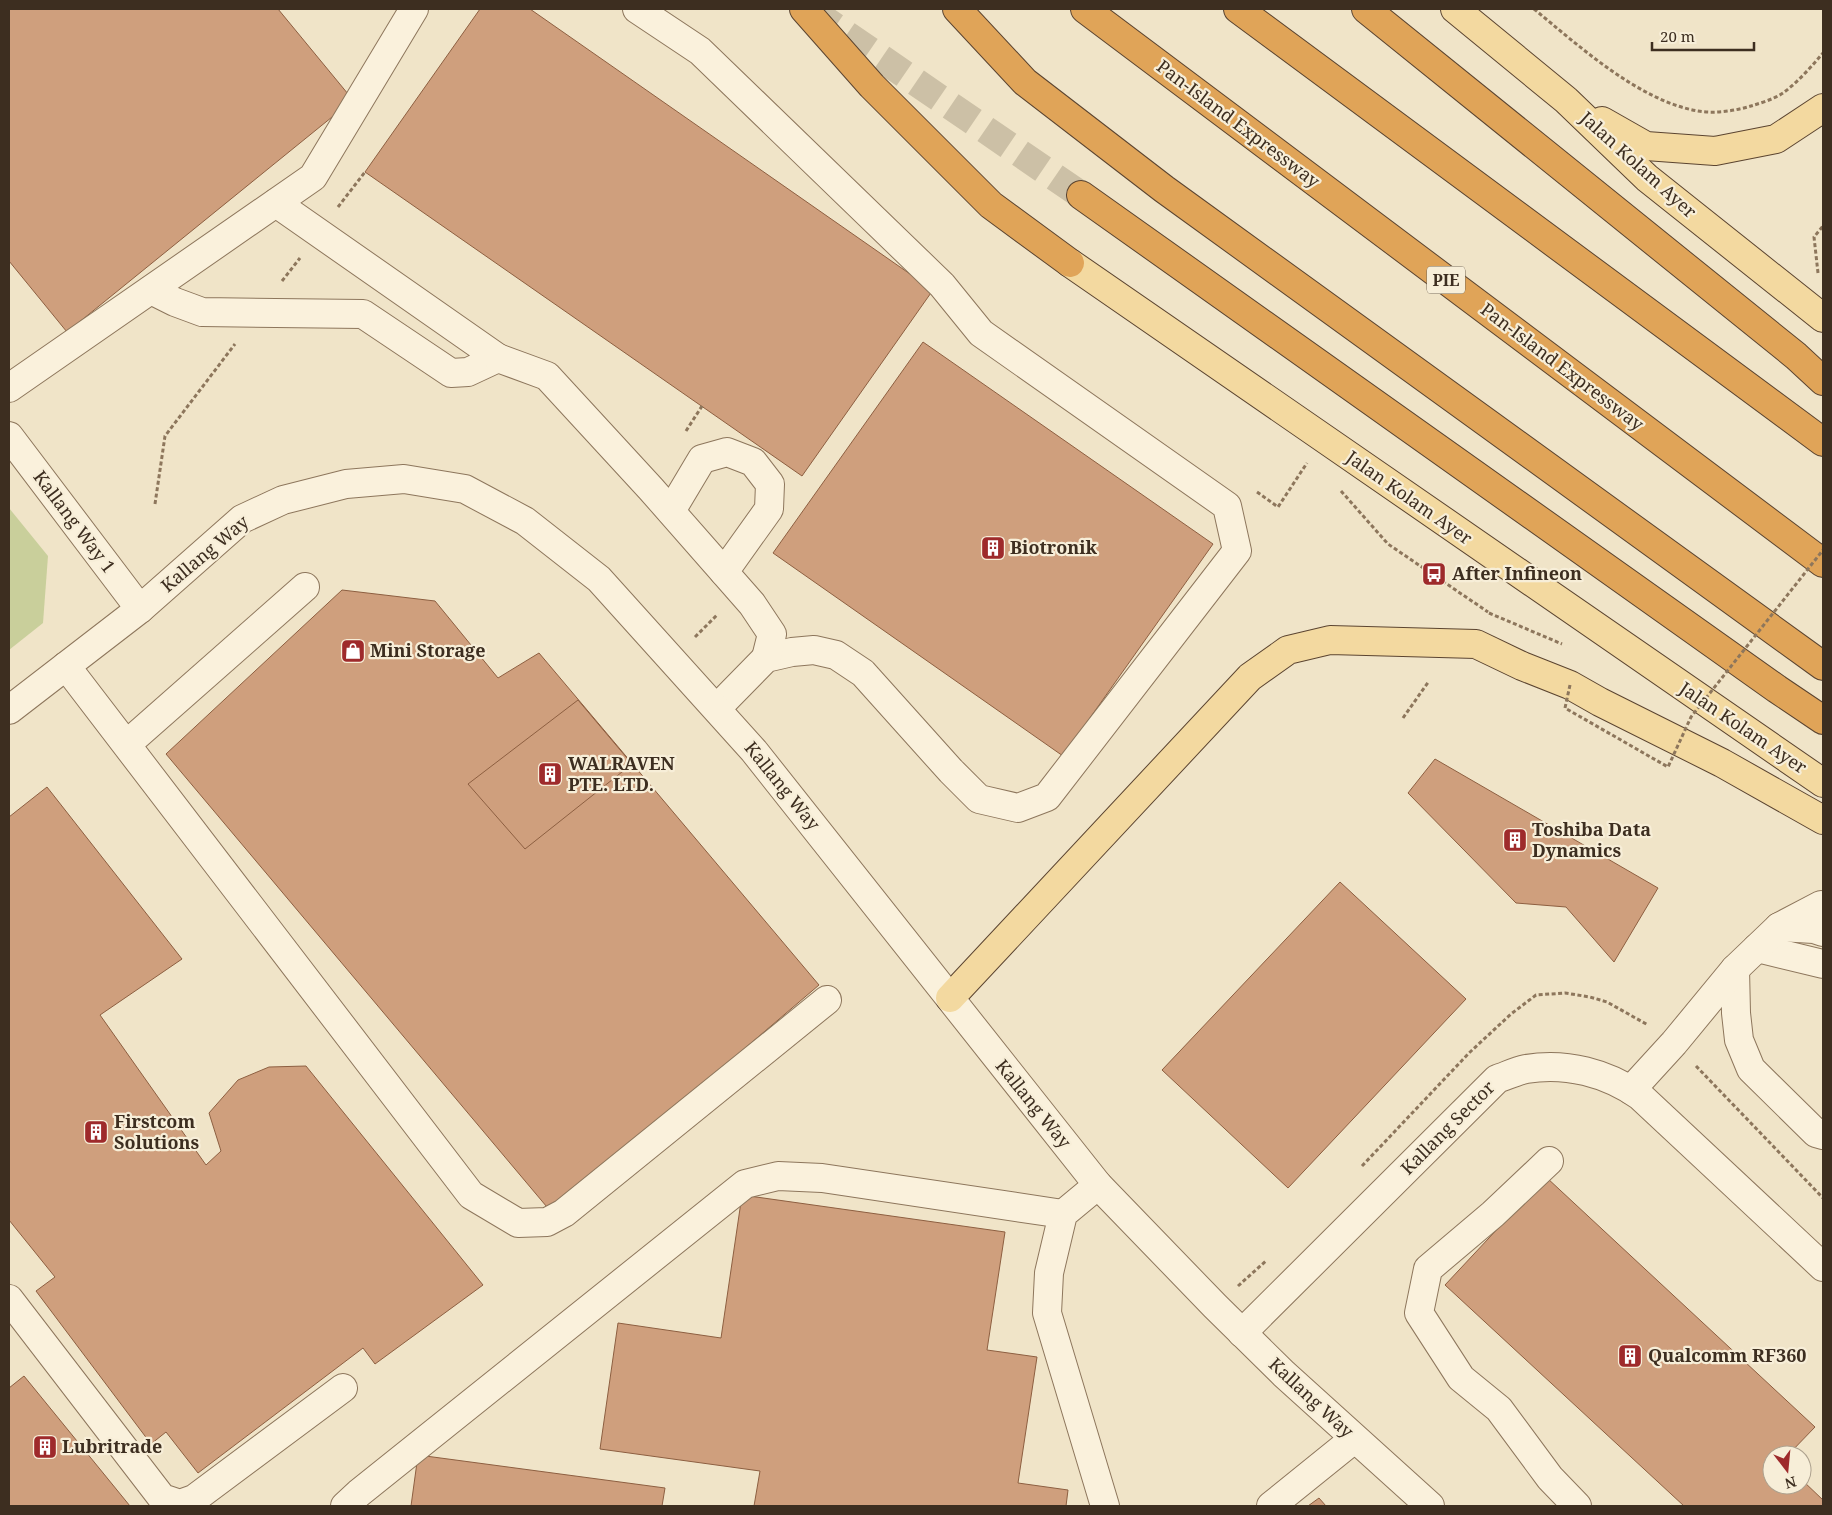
<svg xmlns="http://www.w3.org/2000/svg" width="1832" height="1515" font-family="'Noto Serif',serif">
  <style>
    .green { fill: #c9cf9b }
    .building { fill: #cf9f7d; stroke: #8d5f41 }
    .lines { fill: none; stroke-linecap: round; stroke-linejoin: round }
    .highway-tunnel { stroke: #ccc0a6; stroke-width: 28; stroke-dasharray: 28 14; stroke-linecap: butt }
    .minor-casing { stroke: #8d765c; stroke-width: 30 }
    .major-casing { stroke: #5b4430; stroke-width: 30 }
    .highway-casing { stroke: #5b4430; stroke-width: 30 }
    .path { stroke: #8d765c; stroke-width: 3; stroke-dasharray: 4 2.5; stroke-linecap: butt }
    .minor { stroke: #faf1dc; stroke-width: 28 }
    .major { stroke: #f3d9a0; stroke-width: 28 }
    .highway { stroke: #e0a458; stroke-width: 28 }
    .path-bridge { stroke: #8d765c; stroke-width: 3; stroke-dasharray: 4 2.5; stroke-linecap: butt }
    .labels { text-anchor: middle; stroke-width: 4.5; stroke-linejoin: round; paint-order: stroke }
    .shield { fill: #f7eed8; stroke: #756857; stroke-width: 1 }
    .shield-label { font-size: 16px; font-weight: bold; fill: #3d2e20 }
    .street-label { font-size: 18px; fill: #3d2e20; stroke: #f7eed8 }
    .poi-label { font-size: 18px; font-weight: bold; fill: #3d2e20; stroke: #f7eed8; text-anchor: start }
  </style>
  <rect width="100%" height="100%" fill="#f0e4c8"/>
  <!-- green -->
  <polygon class="green" points="9,508 48,556 43,623 9,650"/>
  <!-- building -->
  <g class="building">
    <polygon points="9,9 278,9 353,100 67,332 9,261"/>
    <polygon points="480,9 530,9 933,290 802,476 365,172"/>
    <polygon points="923,342 1213,544 1063,756 773,553"/>
    <polygon points="342,590 435,601 498,678 539,653 819,985 552,1213 166,754"/>
    <polygon points="578,700 632,764 525,849 468,784"/>
    <polygon points="1435,759 1658,888 1614,962 1566,907 1516,903 1408,793"/>
    <polygon points="47,787 182,959 100,1015 206,1165 221,1151 209,1113 238,1080 269,1067 306,1066 483,1285 375,1364 363,1348 198,1473 166,1432 151,1444 36,1291 55,1277 9,1220 9,817"/>
    <polygon points="1340,882 1466,999 1288,1188 1162,1070"/>
    <polygon points="1546,1177 1815,1427 1788,1455 1772,1455 1772,1485 1802,1485 1802,1480 1823,1500 1823,1506 1684,1506 1445,1285"/>
    <polygon points="742,1195 1005,1232 987,1350 1037,1357 1018,1483 1068,1490 1066,1506 754,1506 760,1471 600,1449 618,1323 721,1338"/>
    <polygon points="24,1376 130,1506 9,1506 9,1388"/>
    <polygon points="418,1455 665,1488 662,1506 411,1506"/>
    <polygon points="1319,1498 1326,1506 1308,1506"/>
  </g>
  <g class="lines">
    <!-- highway-tunnel -->
    <polyline class="highway-tunnel" points="812,11 1081,195"/>
    <defs>
      <g id="minor">
        <polyline points="637,9 700,51 942,285 981,333 1227,506 1237,551 1047,797 1018,808 979,799 951,771 863,673 836,655 814,650 792,652 766,658 717,708"/>
        <polyline points="151,290 175,302 202,312 363,314 451,373 468,372 498,358 276,203"/>
        <polyline points="498,358 547,376 651,489 752,604 772,634 766,658"/>
        <polyline points="9,388 313,177 414,9"/>
        <polyline points="9,436 140,609"/>
        <polyline points="671,511 702,459 727,452 753,462 770,484 769,509 724,572"/>
        <polyline points="66,666 471,1195 518,1223 547,1222 564,1213 827,1000"/>
        <polyline points="9,710 140,609 242,519 283,500 346,484 404,479 465,489 525,521 599,579 754,751 1098,1185 1215,1306 1284,1374 1430,1506"/>
        <polyline points="127,744 305,587"/>
        <polyline points="1779,927 1814,929 1823,932"/>
        <polyline points="1757,948 1823,964"/>
        <polyline points="1735,969 1736,1013 1739,1040 1751,1069 1816,1133 1823,1135"/>
        <polyline points="1631,1090 1674,1043 1735,969 1779,927 1821,905 1823,906"/>
        <polyline points="1549,1161 1493,1214 1428,1269 1419,1313 1461,1378 1499,1409 1550,1478 1577,1506"/>
        <polyline points="1098,1185 1063,1214 1049,1273 1047,1313 1105,1506"/>
        <polyline points="9,1299 162,1498 180,1504 194,1499 343,1388"/>
        <path d="M 1242,1333 L 1497,1079 C 1506,1076 1516,1071 1526,1069 C 1566,1062 1607,1073 1640,1096 L 1823,1267"/>
        <polyline points="345,1506 359,1493 745,1184 778,1176 822,1178 1063,1214"/>
        <polyline points="1271,1506 1354,1439"/>
      </g>
      <g id="major">
        <polyline points="1455,9 1566,100 1647,178 1823,318"/>
        <polyline points="1602,121 1646,146 1715,151 1776,139 1823,108"/>
        <polyline points="1070,263 1823,783"/>
        <polyline points="950,998 1250,677 1288,650 1330,640 1476,644 1522,666 1570,685 1600,702 1722,763 1823,820"/>
      </g>
      <g id="highway">
        <polyline points="804,9 872,86 991,205 1070,263"/>
        <polyline points="957,9 1025,82 1164,189 1823,666"/>
        <polyline points="1085,9 1823,563"/>
        <polyline points="1238,9 1823,442"/>
        <polyline points="1366,9 1796,356 1823,381"/>
        <polyline points="1081,195 1777,689 1823,720"/>
      </g>
    </defs>
    <!-- minor casing -->
    <use href="#minor" class="minor-casing"/>
    <!-- major casing -->
    <use href="#major" class="major-casing"/>
    <!-- highway casing -->
    <use href="#highway" class="highway-casing"/>
    <!-- path -->
    <g class="path">
      <path d="M 1534,9 C 1579,46 1639,101 1698,111 C 1715,114 1734,111 1751,106 C 1761,103 1774,99 1783,93 C 1798,82 1811,67 1823,53"/>
      <polyline points="338,207 365,172"/>
      <polyline points="1818,273 1814,237 1823,226"/>
      <polyline points="282,281 300,258"/>
      <polyline points="686,431 702,406"/>
      <polyline points="1341,491 1388,544 1488,612"/>
      <polyline points="1257,492 1278,507 1307,463"/>
      <polyline points="155,504 165,436 235,344"/>
      <polyline points="1489,613 1562,644"/>
      <polyline points="695,637 718,614"/>
      <polyline points="1403,718 1429,681"/>
      <polyline points="1696,1066 1823,1198"/>
      <polyline points="1362,1166 1469,1053 1511,1014 1536,995 1565,993 1590,997 1607,1002 1648,1025"/>
      <polyline points="1238,1286 1267,1260"/>
    </g>
    <!-- minor -->
    <use href="#minor" class="minor"/>
    <!-- major -->
    <use href="#major" class="major"/>
    <!-- highway -->
    <use href="#highway" class="highway"/>
    <!-- path-bridge -->
    <polyline class="path-bridge" points="1570,685 1565,708 1668,767 1691,717 1823,550"/>
  </g>
  <!-- icons -->
  <defs>
    <symbol id="building-square" viewBox="-11 -11 22 22"><rect x="-9" y="-9" width="18" height="18" rx="4" fill="#9e2a2b" stroke="#f7eed8"/><path d="M-4-6H4V6H1V3H-1V6H-4ZM-2.5-4.3h1.7v1.8h-1.7ZM.8-4.3h1.7v1.8H.8ZM-2.5-1h1.7V.8h-1.7ZM.8-1h1.7V.8H.8Z" fill="#fff"/></symbol>
    <symbol id="bus-square" viewBox="-11 -11 22 22"><rect x="-9" y="-9" width="18" height="18" rx="4" fill="#9e2a2b" stroke="#f7eed8"/><path d="M-5-6H5V4H4V6H2V4H-2V6H-4V4H-5ZM-3.5-4V0h7V-4ZM-3.5 1.2v1.5H-2V1.2ZM2 1.2v1.5H3.5V1.2Z" fill="#fff"/></symbol>
    <symbol id="shop-square" viewBox="-11 -11 22 22"><rect x="-9" y="-9" width="18" height="18" rx="4" fill="#9e2a2b" stroke="#f7eed8"/><path d="M-5-2.5h2.3a2.7 3.5 0 0 1 5.4 0H5L5.5 6h-11ZM-1.5-2.5h3a1.5 2.3 0 0 0-3 0Z" fill="#fff"/></symbol>
  </defs>
  <g fill-rule="evenodd">
    <use href="#building-square" x="979" y="534" width="28" height="28"/>
    <use href="#bus-square" x="1420" y="560" width="28" height="28"/>
    <use href="#shop-square" x="339" y="637" width="28" height="28"/>
    <use href="#building-square" x="536" y="760" width="28" height="28"/>
    <use href="#building-square" x="1501" y="826" width="28" height="28"/>
    <use href="#building-square" x="82" y="1118" width="28" height="28"/>
    <use href="#building-square" x="1616" y="1342" width="28" height="28"/>
    <use href="#building-square" x="31" y="1433" width="28" height="28"/>
  </g>
  <g class="labels">
    <!-- shield labels -->
    <rect class="shield" x="1427" y="266.5" width="38" height="27" rx="4"/>
    <g class="shield-label">
      <text x="1446" y="286">PIE</text>
    </g>
    <!-- street labels -->
    <g class="street-label">
      <text transform="translate(1238 124) rotate(37)" y="6">Pan-Island Expressway</text>
      <text transform="translate(1638 165) rotate(42)" y="6">Jalan Kolam Ayer</text>
      <text transform="translate(1562 367) rotate(37)" y="6">Pan-Island Expressway</text>
      <text transform="translate(1409 498) rotate(35)" y="6">Jalan Kolam Ayer</text>
      <text transform="translate(74 522) rotate(53)" y="6">Kallang Way 1</text>
      <text transform="translate(205 554) rotate(-40)" y="6">Kallang Way</text>
      <text transform="translate(1743 728) rotate(34)" y="6">Jalan Kolam Ayer</text>
      <text transform="translate(782 786) rotate(51)" y="6">Kallang Way</text>
      <text transform="translate(1033 1104) rotate(51)" y="6">Kallang Way</text>
      <text transform="translate(1448 1128) rotate(-45)" y="6">Kallang Sector</text>
      <text transform="translate(1311 1398) rotate(43)" y="6">Kallang Way</text>
    </g>
    <!-- poi labels -->
    <g class="poi-label">
      <text x="1010" y="554">Biotronik</text>
      <text x="1452" y="580">After Infineon</text>
      <text x="370" y="657">Mini Storage</text>
      <text x="568" y="770">WALRAVEN<tspan x="568" dy="21">PTE. LTD.</tspan></text>
      <text x="1532" y="836">Toshiba Data<tspan x="1532" dy="21">Dynamics</tspan></text>
      <text x="114" y="1128">Firstcom<tspan x="114" dy="21">Solutions</tspan></text>
      <text x="1648" y="1362">Qualcomm RF360</text>
      <text x="62" y="1453">Lubritrade</text>
    </g>
  </g>
  <!-- border -->
  <rect width="1832" height="1515" fill="none" stroke="#3d2e20" stroke-width="20"/>
  <!-- north arrow -->
  <g transform="translate(1787 1470) rotate(164)"><circle r="24" fill="#f7eed8" stroke="#ada18e"/>
  <path d="M0-4L9 19L0 12L-9 19Z" fill="#9e2a2b"/>
  <text y="-8" font-size="14" font-weight="bold" text-anchor="middle" fill="#3d2e20">N</text>
  </g>
  <!-- scale -->
  <path d="M1652 42v8h102v-8" fill="none" stroke="#3d2e20" stroke-width="2.5"/>
  <text x="1660" y="42" font-size="15" fill="#3d2e20" stroke="#f7eed8" stroke-width="4" paint-order="stroke">20 m</text>
</svg>
